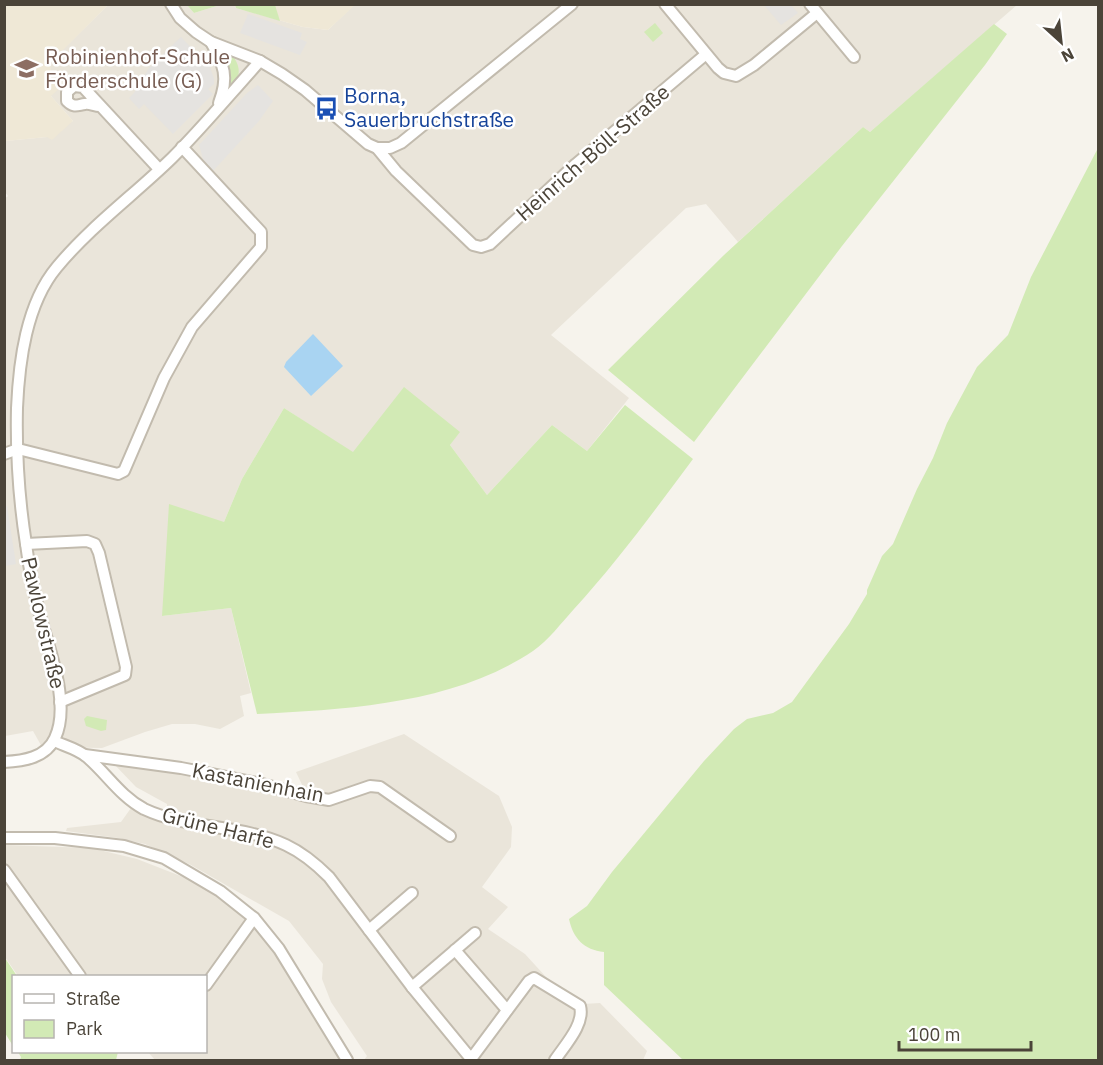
<svg xmlns="http://www.w3.org/2000/svg" width="1103" height="1065" font-family="'IBM Plex Sans',sans-serif">
  <style>
    .residential { fill: #eae5da }
    .education { fill: #efe8d6 }
    .green { fill: #d2eab5 }
    .parking { fill: #e5e3e0 }
    .water { fill: #a9d4f2 }
    .lines { fill: none; stroke-linecap: round; stroke-linejoin: round }
    .minor-casing { stroke: #c2bbae; stroke-width: 14 }
    .minor { stroke: #fff; stroke-width: 10 }
    .labels { text-anchor: middle; stroke-width: 5; stroke-linejoin: round; paint-order: stroke }
    .education-label { font-size: 21px; fill: #785e54; stroke: #fff; text-anchor: start }
    .transit-label { font-size: 21px; fill: #164399; stroke: #fff; text-anchor: start }
    .street-label { font-size: 21px; fill: #4b4439; stroke: #fff }
  </style>
  <rect width="100%" height="100%" fill="#f6f3ec"/>
  <!-- residential -->
  <g class="residential">
    <polygon points="355,4 1017,5 870,132 863,127 738,242 706,204 686,208 551,335 629,398 587,451 552,425 487,495 450,445 459,432 353,453 284,408 242,479 224,522 162,616 231,608 251,693 240,696 244,716 220,729 195,724 172,724 145,732 102,748 42,747 33,731 5,736 4,199 8,196 5,192 5,141 47,137 73,121 51,96 50,62 108,5 187,5 194,13 220,5 234,5 236,8 303,27 328,30"/>
    <polygon points="404,734 499,796 512,827 511,847 482,887 508,907 488,929 525,954 546,977 583,1004 600,1003 647,1051 643,1060 364,1060 367,1056 331,1002 322,979 323,964 289,921 191,865 145,844 118,838 66,831 67,828 121,822 131,808 157,821 167,811 167,804 136,787 113,763 305,791 296,772"/>
    <polygon points="4,845 91,848 137,859 201,884 236,908 276,955 339,1060 155,1060 148,1052 206,1052 206,976 18,976 5,957"/>
  </g>
  <!-- education -->
  <g class="education">
    <polygon points="5,4 108,5 51,62 50,76 60,88 51,96 73,121 52,140 47,137 5,141"/>
    <polygon points="235,5 355,5 328,30 303,27 236,8"/>
  </g>
  <!-- green -->
  <g class="green">
    <polygon points="187,5 220,5 194,13"/>
    <polygon points="235,5 275,5 280,21 236,8"/>
    <polygon points="655,23 663,33 653,42 644,32"/>
    <polygon points="994,24 1007,34 985,65 842,246 694,442 608,370 724,255 863,127 870,132"/>
    <path d="M 220,51 L 233,56 C 243,71 239,79 228,91 Z"/>
    <path d="M 1098,148 L 1098,1060 L 683,1060 L 604,985 L 604,952 C 584,950 573,938 569,919 L 587,906 L 612,872 L 704,761 L 734,729 L 747,719 L 773,713 L 792,702 L 849,624 L 867,594 L 867,590 L 882,556 L 893,544 L 917,489 L 933,458 L 947,423 L 977,367 L 1008,335 L 1031,277 Z"/>
    <path d="M 404,387 L 460,432 L 450,445 L 487,495 L 552,425 L 587,451 L 625,405 L 693,459 C 655,510 617,562 574,609 C 562,622 548,641 533,651 C 453,704 349,709 257,714 L 231,608 L 162,616 L 169,504 L 224,522 L 242,479 L 284,408 L 353,452 Z"/>
    <polygon points="87,716 107,720 106,730 101,731 86,726 84,719"/>
    <polygon points="5,958 17,976 14,976 13,1046 5,1033"/>
    <polygon points="18,1052 118,1052 116,1060 20,1060 21,1057"/>
  </g>
  <!-- parking -->
  <g class="parking">
    <polygon points="764,5 791,5 798,13 781,25"/>
    <polygon points="248,14 302,33 300,39 307,42 300,55 240,33"/>
    <polygon points="181,37 210,67 214,79 214,84 208,89 213,94 173,134 144,104 139,109 129,98 134,93 149,68"/>
    <polygon points="258,85 273,101 259,121 213,171 203,159 199,145 247,93"/>
    <polygon points="7,506 16,564 5,566 4,507"/>
  </g>
  <!-- water -->
  <polygon class="water" points="313,334 343,366 311,396 284,367 286,362"/>
  <g class="lines">
    <defs>
      <g id="minor">
        <polyline points="171,4 180,18 196,32 211,42 260,61 282,74 305,90 368,144 377,148 396,171 473,245 481,247 490,244 576,164 705,55"/>
        <polyline points="665,4 718,68 724,73 736,76 754,65 817,13"/>
        <polyline points="810,4 854,57"/>
        <path d="M 211,42 C 224,65 229,77 219,103"/>
        <path d="M 99,106 C 95,106 89,103 85,104 C 77,105 74,108 67,101 L 67,92 L 74,86 L 83,87 L 159,169"/>
        <polyline points="377,148 390,148 401,143 572,4"/>
        <polyline points="4,454 18,449 118,474 124,471 164,378 192,327 261,247 261,232 182,147"/>
        <polyline points="26,544 87,541 95,544 99,553 126,667 125,675 60,702"/>
        <path d="M 54,741 C 65,746 78,749 87,757 C 107,774 120,796 144,809 C 189,830 241,824 286,845 C 303,853 316,864 329,877 L 412,987 L 472,1060"/>
        <polyline points="85,755 181,768 262,784 306,796 329,800 370,786 380,787 450,836"/>
        <path d="M 4,762 C 23,761 46,758 55,738 C 71,704 49,650 40,615 C 34,592 29,568 26,544 C 19,500 16,453 17,408 C 19,362 26,304 57,267 C 91,226 134,195 172,158 C 203,127 231,93 260,61"/>
        <polyline points="4,838 55,838 124,846 164,858 220,891 254,918 279,949 347,1060"/>
        <polyline points="4,870 80,976"/>
        <polyline points="369,930 412,893"/>
        <polyline points="455,950 507,1010"/>
        <polyline points="206,985 254,918"/>
        <polyline points="412,987 475,933"/>
        <path d="M 471,1059 L 529,981 L 534,978 L 580,1006 C 585,1024 565,1045 555,1060"/>
      </g>
    </defs>
    <!-- minor casing -->
    <use href="#minor" class="minor-casing"/>
    <!-- minor -->
    <use href="#minor" class="minor"/>
  </g>
  <!-- icons -->
  <defs>
    <symbol id="school-bare" viewBox="-9 -9 18 18"><path d="M0-5L7-2L0 1L-7-2ZM-4 1L0 2.5L4 1V4Q0 6-4 4Z" fill="#8d6e63" stroke="#fff" stroke-width="2.5" paint-order="stroke"/></symbol>
    <symbol id="bus-bare" viewBox="-9 -9 18 18"><path d="M-5-6H5V4H4V6H2V4H-2V6H-4V4H-5ZM-3.5-4V0h7V-4ZM-3.5 1.2v1.5H-2V1.2ZM2 1.2v1.5H3.5V1.2Z" fill="#1a4fb4" stroke="#fff" stroke-width="2.5" paint-order="stroke"/></symbol>
  </defs>
  <g fill-rule="evenodd">
    <use href="#school-bare" x="10" y="52" width="33" height="33"/>
    <use href="#bus-bare" x="310" y="92" width="33" height="33"/>
  </g>
  <g class="labels">
    <!-- education labels -->
    <g class="education-label">
      <text x="45" y="64">Robinienhof-Schule<tspan x="45" dy="24">Förderschule (G)</tspan></text>
    </g>
    <!-- transit labels -->
    <g class="transit-label">
      <text x="344" y="103">Borna,<tspan x="344" dy="24">Sauerbruchstraße</tspan></text>
    </g>
    <!-- street labels -->
    <g class="street-label">
      <text transform="translate(593 153) rotate(-41)" y="7">Heinrich-Böll-Straße</text>
      <text transform="translate(43 623) rotate(77)" y="7">Pawlowstraße</text>
      <text transform="translate(258 783) rotate(11)" y="7">Kastanienhain</text>
      <text transform="translate(218 828) rotate(14)" y="7">Grüne Harfe</text>
    </g>
  </g>
  <!-- border -->
  <rect width="1103" height="1065" fill="none" stroke="#4b4439" stroke-width="12"/>
  <!-- legend -->
  <rect x="12" y="975" width="195" height="78" fill="#ffffff" stroke="#b7b4b0" stroke-width="1.5"/>
  <rect x="24" y="994" width="30" height="9" fill="#ffffff" stroke="#b7b4b0" stroke-width="1.5"/>
  <text x="66" y="1005" font-size="18" fill="#4b4439">Straße</text>
  <rect x="24" y="1020" width="30" height="18" fill="#d2eab5" stroke="#b7b4b0" stroke-width="1.5"/>
  <text x="66" y="1035" font-size="18" fill="#4b4439">Park</text>
  <!-- north arrow -->
  <g transform="translate(1061 42) rotate(153)" stroke="#ffffff" stroke-width="4.5" paint-order="stroke">
  <path d="M0-4.5L10 22L0 15L-10 22Z" fill="#4b4439"/>
  <text y="-9" font-size="16" font-weight="bold" text-anchor="middle" fill="#4b4439">N</text>
  </g>
  <!-- scale -->
  <path d="M899 1041v9h132v-9" fill="none" stroke="#4b4439" stroke-width="3"/>
  <text x="908" y="1041" font-size="18" fill="#4b4439" stroke="#ffffff" stroke-width="4.5" paint-order="stroke">100 m</text>
</svg>
